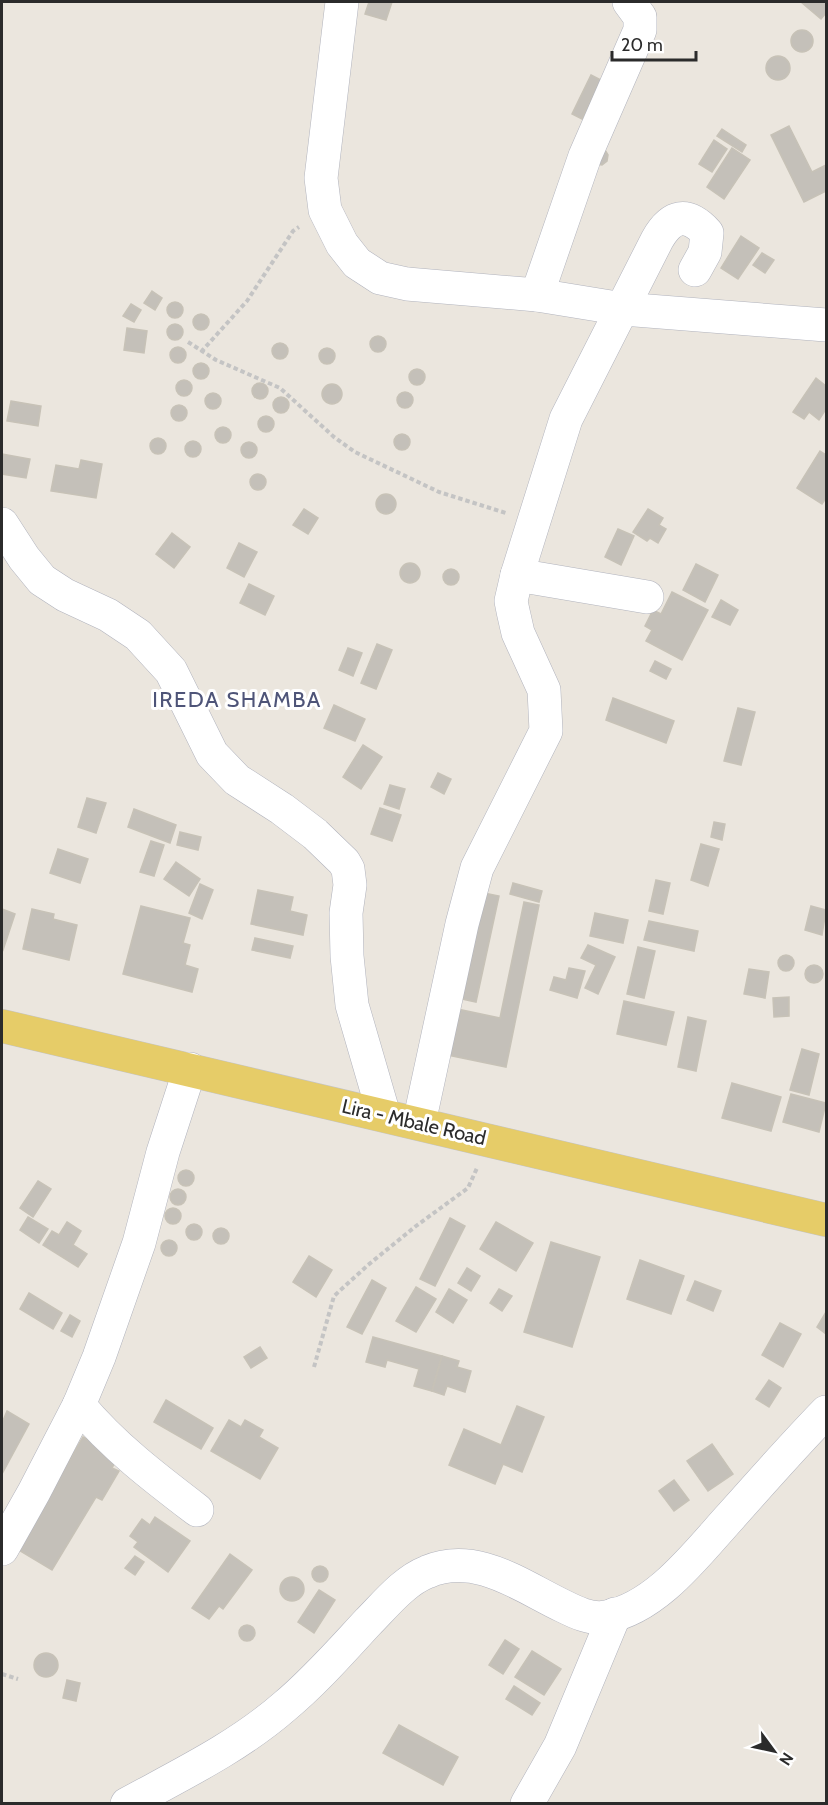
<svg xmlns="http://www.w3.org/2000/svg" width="828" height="1805" font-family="Cabin,sans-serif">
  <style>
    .building { fill: #c4c0b9; stroke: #c7c2b7; stroke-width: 1.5 }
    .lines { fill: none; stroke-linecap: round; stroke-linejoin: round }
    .minor-casing { stroke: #b1b3bd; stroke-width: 34 }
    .major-casing { stroke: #c4c4c4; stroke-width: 34 }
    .path { stroke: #c4c4c4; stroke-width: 4; stroke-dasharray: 4.5 3; stroke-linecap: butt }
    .minor { stroke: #fff; stroke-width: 33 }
    .major { stroke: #e6cc68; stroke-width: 33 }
    .labels { text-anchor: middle; stroke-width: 6; stroke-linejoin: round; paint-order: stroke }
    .street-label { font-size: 20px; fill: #2b2b2b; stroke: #fff }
    .quarter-label { font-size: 22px; letter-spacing: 1.5px; fill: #4e5478; stroke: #fff }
  </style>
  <rect width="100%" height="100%" fill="#ebe6de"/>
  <!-- building -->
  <g class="building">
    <polygon points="369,2 392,2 386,20 365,14"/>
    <polygon points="801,2 826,2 826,13 821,19"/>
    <circle cx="802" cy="41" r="11"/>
    <circle cx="778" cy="68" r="12"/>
    <polygon points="591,75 601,80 582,119 572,114"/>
    <polygon points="789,126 812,172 826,165 826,191 804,202 771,135"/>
    <polygon points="722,129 746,145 742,152 717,136"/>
    <polygon points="714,140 727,149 712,172 699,164"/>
    <polygon points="732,148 750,160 724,199 707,187"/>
    <polygon points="605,150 608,155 607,161 602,165 595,164"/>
    <polygon points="741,236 759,248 738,279 721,268"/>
    <polygon points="762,253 774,260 765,273 753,265"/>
    <polygon points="152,291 162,298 155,310 144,303"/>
    <circle cx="175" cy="310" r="8"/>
    <polygon points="131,304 141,310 134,322 123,316"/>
    <circle cx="201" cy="322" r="8"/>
    <circle cx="175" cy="332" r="8"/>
    <polygon points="127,328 147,331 144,353 124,350"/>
    <circle cx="378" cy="344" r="8"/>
    <circle cx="280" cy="351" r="8"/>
    <circle cx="178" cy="355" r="8"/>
    <circle cx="327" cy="356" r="8"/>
    <circle cx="201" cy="371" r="8"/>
    <circle cx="417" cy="377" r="8"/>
    <polygon points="816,378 826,386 826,409 819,420 809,412 804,419 793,412"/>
    <circle cx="184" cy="388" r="8"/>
    <circle cx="260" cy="391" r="8"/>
    <circle cx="332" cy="394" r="10"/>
    <circle cx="405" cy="400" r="8"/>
    <circle cx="213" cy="401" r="8"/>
    <circle cx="281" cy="405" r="8"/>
    <polygon points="11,401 41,406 38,426 7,421"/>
    <circle cx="179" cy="413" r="8"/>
    <circle cx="266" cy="424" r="8"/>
    <circle cx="223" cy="435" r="8"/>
    <circle cx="402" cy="442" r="8"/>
    <circle cx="158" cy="446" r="8"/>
    <circle cx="193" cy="449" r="8"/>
    <circle cx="249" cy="450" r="8"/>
    <polygon points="820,451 826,455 826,498 822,504 797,488"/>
    <polygon points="2,454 30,459 26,478 2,474"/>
    <polygon points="81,460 102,464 96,498 51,491 56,465 79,469"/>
    <circle cx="258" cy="482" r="8"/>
    <circle cx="386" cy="504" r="10"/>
    <polygon points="304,509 318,518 308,534 293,525"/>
    <polygon points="648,509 663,518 659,525 666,529 658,543 650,538 647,541 633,532"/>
    <polygon points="618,529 634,536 621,565 605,557"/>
    <polygon points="172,533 190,547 174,568 156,554"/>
    <polygon points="239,543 257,552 244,577 227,568"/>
    <circle cx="410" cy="573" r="10"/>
    <polygon points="696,564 718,575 705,602 683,590"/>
    <circle cx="451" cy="577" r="8"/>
    <polygon points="249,584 274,596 265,615 240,603"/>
    <polygon points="672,592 708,610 682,660 646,641 652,630 645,626 653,610 661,614"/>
    <polygon points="721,600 738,610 730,625 712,617"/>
    <polygon points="377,644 392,650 376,689 361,683"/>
    <polygon points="348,648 362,653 353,676 339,670"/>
    <polygon points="655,661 671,669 666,679 650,671"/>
    <polygon points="613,698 674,721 666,743 606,720"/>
    <polygon points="334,705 365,719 355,741 324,728"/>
    <polygon points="738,708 755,712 741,765 724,761"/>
    <polygon points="363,745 382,757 361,789 343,777"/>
    <polygon points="438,773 451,779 444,794 431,787"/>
    <polygon points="390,785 405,789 399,809 384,804"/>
    <polygon points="87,798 106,803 96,833 78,827"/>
    <polygon points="380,808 401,815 392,841 371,834"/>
    <polygon points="134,809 176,825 170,843 128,827"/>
    <polygon points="714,822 725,824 722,840 711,837"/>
    <polygon points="180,832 201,837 198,850 177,845"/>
    <polygon points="151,841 164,845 154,876 140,872"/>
    <polygon points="701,844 719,849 708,886 691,880"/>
    <polygon points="58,849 88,859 80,883 50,873"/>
    <polygon points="176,862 200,879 189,896 164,879"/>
    <polygon points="656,880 670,883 663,914 649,911"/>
    <polygon points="513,883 542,891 539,902 510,894"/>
    <polygon points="200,884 213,890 202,919 189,913"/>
    <polygon points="258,890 293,897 290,911 307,915 303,935 251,924"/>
    <polygon points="479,892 499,896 476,1002 457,998"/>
    <polygon points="524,902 539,905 506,1067 447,1055 457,1009 500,1018"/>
    <polygon points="141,906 190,918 183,943 190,945 185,965 198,969 192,992 123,974"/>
    <polygon points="811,906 826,910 822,935 805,930"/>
    <polygon points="2,909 15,914 3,950 2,949"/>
    <polygon points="32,909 54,914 53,919 77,925 69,960 23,949"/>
    <polygon points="595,913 628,920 623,943 590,936"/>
    <polygon points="649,921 698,931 694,951 644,940"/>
    <polygon points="255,938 293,946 290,958 252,950"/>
    <polygon points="588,945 615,957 598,994 585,988 596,965 581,958"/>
    <polygon points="638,947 655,951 644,998 627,994"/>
    <circle cx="786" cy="963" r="8"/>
    <circle cx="814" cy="974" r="9"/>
    <polygon points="569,968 585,971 577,998 550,990 554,977 566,980"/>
    <polygon points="749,969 769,972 765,998 744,994"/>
    <polygon points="789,997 789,1016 774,1017 773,998"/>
    <polygon points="624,1001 674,1012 666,1045 617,1034"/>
    <polygon points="688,1017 706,1021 696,1071 678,1067"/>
    <polygon points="802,1049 819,1054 809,1095 790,1090"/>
    <polygon points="732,1083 781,1097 771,1131 722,1118"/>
    <polygon points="791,1094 826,1103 819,1132 783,1122"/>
    <circle cx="186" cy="1178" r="8"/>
    <polygon points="38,1181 51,1189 33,1217 20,1208"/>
    <circle cx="178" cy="1197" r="8"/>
    <circle cx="173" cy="1216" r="8"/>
    <polygon points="28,1217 48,1229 39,1243 20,1230"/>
    <polygon points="450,1218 465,1226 435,1286 420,1279"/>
    <polygon points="67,1222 81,1231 73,1245 87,1254 78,1267 43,1245 52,1231 59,1235"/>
    <polygon points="496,1222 533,1243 516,1271 480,1249"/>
    <circle cx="194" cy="1232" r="8"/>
    <circle cx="221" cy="1236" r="8"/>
    <circle cx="169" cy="1248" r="8"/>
    <polygon points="551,1242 600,1257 572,1347 524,1332"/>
    <polygon points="309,1256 332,1270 316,1297 293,1282"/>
    <polygon points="640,1260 684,1276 671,1314 627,1299"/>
    <polygon points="467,1268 480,1276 471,1291 458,1283"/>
    <polygon points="372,1280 386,1288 362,1334 347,1327"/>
    <polygon points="695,1281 721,1291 713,1311 687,1300"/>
    <polygon points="416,1287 436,1299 416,1332 396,1321"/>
    <polygon points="449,1289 467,1300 453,1323 436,1312"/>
    <polygon points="499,1289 512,1296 502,1311 490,1303"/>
    <polygon points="29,1293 62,1313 53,1329 20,1309"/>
    <polygon points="826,1312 826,1334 817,1327"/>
    <polygon points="70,1315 80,1321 72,1337 61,1331"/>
    <polygon points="780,1323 801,1334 783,1367 762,1355"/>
    <polygon points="373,1337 442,1356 432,1391 414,1386 419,1369 387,1360 385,1367 366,1362"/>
    <polygon points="260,1347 267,1358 251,1368 244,1357"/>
    <polygon points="442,1356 459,1361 457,1367 471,1371 465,1392 447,1386 444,1395 432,1391"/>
    <polygon points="769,1380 781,1388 769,1407 756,1399"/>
    <polygon points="166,1400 213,1428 201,1449 154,1422"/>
    <polygon points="517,1406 544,1417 522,1472 503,1464 495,1484 449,1465 464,1429 501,1445"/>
    <polygon points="7,1411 29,1424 2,1474 2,1423"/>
    <polygon points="229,1420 241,1427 245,1420 263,1430 259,1437 278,1448 260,1479 211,1451"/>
    <polygon points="83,1437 118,1457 112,1468 119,1471 102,1500 96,1497 52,1570 17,1549"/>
    <polygon points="712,1444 733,1474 708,1491 687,1461"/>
    <polygon points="674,1480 689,1500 674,1511 659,1491"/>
    <polygon points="155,1517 190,1541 168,1572 134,1547 138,1542 130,1536 142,1519 150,1525"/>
    <polygon points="230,1554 252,1570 223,1609 219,1606 209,1619 192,1608"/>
    <polygon points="135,1556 144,1562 135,1575 125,1568"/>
    <circle cx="320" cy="1574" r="8"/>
    <circle cx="292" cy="1589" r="12"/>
    <polygon points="319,1590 335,1600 314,1633 298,1622"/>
    <circle cx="247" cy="1633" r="8"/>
    <polygon points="505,1640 519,1649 503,1674 489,1665"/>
    <polygon points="532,1651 561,1669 544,1695 515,1677"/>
    <circle cx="46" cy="1665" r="12"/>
    <polygon points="67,1680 80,1683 76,1701 63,1698"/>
    <polygon points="514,1686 540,1703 532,1715 506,1699"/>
    <polygon points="399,1725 458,1757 443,1785 383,1753"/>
  </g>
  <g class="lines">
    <defs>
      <g id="minor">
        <polyline points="342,2 321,178 325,210 342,244 357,263 380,278 407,284 537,295 623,309 826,325"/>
        <polyline points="537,295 585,156 640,30 640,17 629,2"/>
        <polyline points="2,524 24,558 42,580 65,595 108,615 138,635 171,671 212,754 237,780 282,809 315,834 344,862 348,869 350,885 346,913 347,956 352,1005 384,1115"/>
        <polyline points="517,575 647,597"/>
        <path d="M 419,1123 L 462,924 L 477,868 L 546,731 L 544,690 L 518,633 L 513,611 L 511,601 L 517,575 L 566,419 L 657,240 C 671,215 687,211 707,233 L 705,252 L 695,270"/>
        <path d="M 79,1405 C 113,1446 155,1478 197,1510"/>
        <polyline points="2,1549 34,1492 79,1405 99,1357 139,1243 163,1152 190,1069"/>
        <path d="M 127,1804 C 182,1774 238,1747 285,1706 C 315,1681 342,1650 368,1622 C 385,1605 404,1581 427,1572 C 476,1551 521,1586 563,1606 C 575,1612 591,1620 606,1617 C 657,1608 698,1552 731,1516 C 762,1481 793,1446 826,1412"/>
        <polyline points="527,1804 560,1746 615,1614"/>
      </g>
      <polyline id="major" points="2,1026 826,1220"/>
    </defs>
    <!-- minor casing -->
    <use href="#minor" class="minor-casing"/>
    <!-- major casing -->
    <use href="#major" class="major-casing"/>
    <!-- path -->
    <g class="path">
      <polyline points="188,342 216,360 280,388 334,437 355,452 439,492 506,513"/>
      <polyline points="201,352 247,301 293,231 299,227"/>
      <polyline points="314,1367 334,1296 368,1265 416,1226 468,1188 477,1168"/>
      <polyline points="2,1674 18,1679"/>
    </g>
    <!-- minor -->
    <use href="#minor" class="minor"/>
    <!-- major -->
    <use href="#major" class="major"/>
  </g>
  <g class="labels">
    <!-- street labels -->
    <g class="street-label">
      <text transform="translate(414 1122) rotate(13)" y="7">Lira - Mbale Road</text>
    </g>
    <!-- quarter labels -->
    <g class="quarter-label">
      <text x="237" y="707">IREDA SHAMBA</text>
    </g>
  </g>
  <!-- border -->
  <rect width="828" height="1805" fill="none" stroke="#2b2b2b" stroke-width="6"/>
  <!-- north arrow -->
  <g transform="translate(774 1751) rotate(123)" stroke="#ffffff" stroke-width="4.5" paint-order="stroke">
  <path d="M0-4.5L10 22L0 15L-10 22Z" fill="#2b2b2b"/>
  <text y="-9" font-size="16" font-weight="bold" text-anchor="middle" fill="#2b2b2b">N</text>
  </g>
  <!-- scale -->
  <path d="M612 51v9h84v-9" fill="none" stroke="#2b2b2b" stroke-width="3"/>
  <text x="621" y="51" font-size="18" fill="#2b2b2b" stroke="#ffffff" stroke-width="4.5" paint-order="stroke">20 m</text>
</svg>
